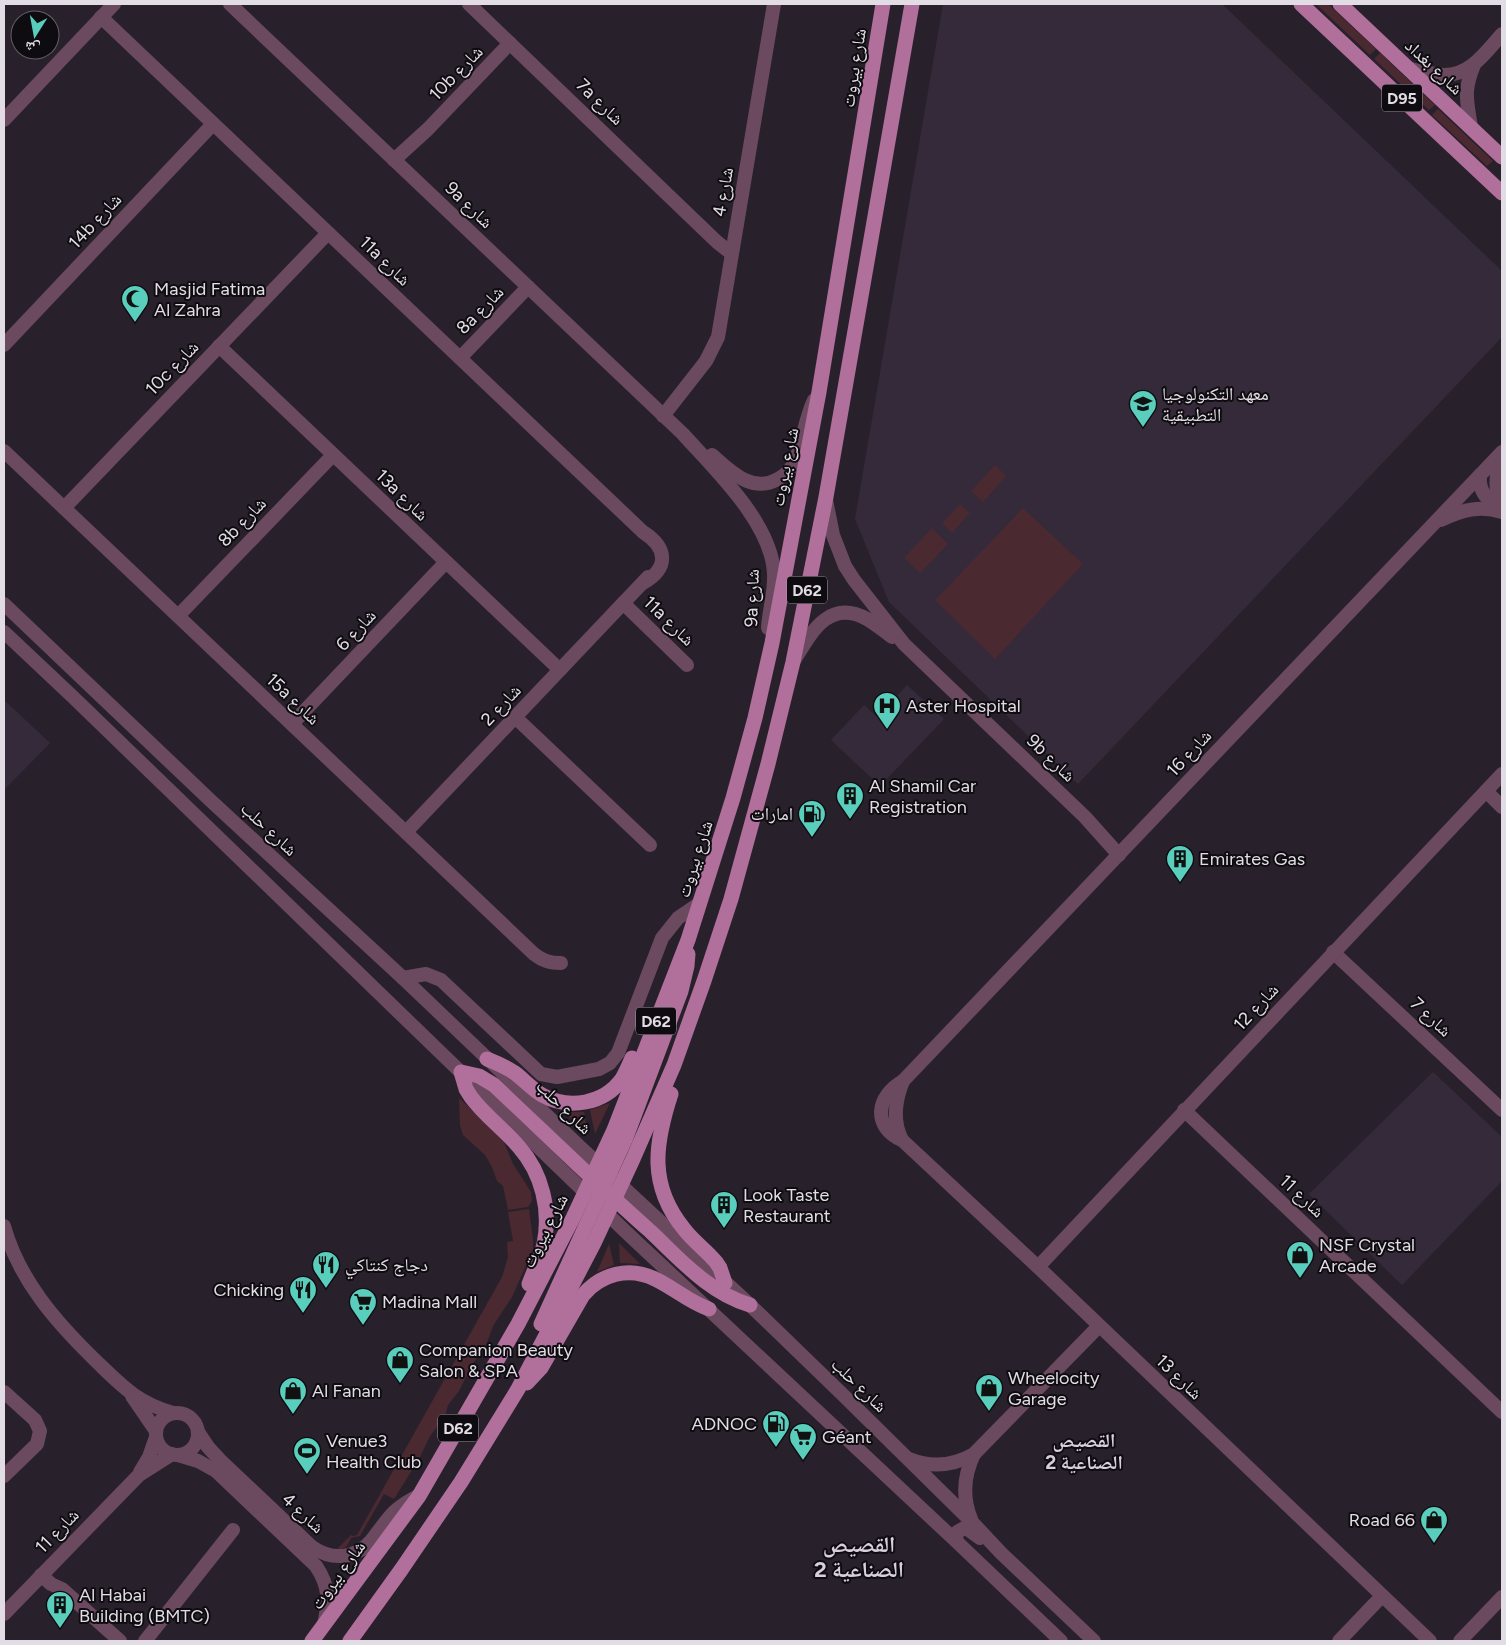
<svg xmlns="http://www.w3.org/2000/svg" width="1506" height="1645" font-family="Figtree,'Noto Naskh Arabic',sans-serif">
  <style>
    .built { fill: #352a39 }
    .green { fill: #4a2930 }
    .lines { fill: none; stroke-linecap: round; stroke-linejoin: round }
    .minor { stroke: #6b4a60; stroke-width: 14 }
    .major { stroke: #b16f9b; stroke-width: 15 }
    .labels { text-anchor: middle; stroke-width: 4; stroke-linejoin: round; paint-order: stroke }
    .shield { fill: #0f0c11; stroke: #a39ea5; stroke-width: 1 }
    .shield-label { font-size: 16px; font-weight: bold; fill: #e2dde4 }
    .street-label { font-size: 18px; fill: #e2dde4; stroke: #0f0c11 }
    .poi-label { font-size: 18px; fill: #e2dde4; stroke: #0f0c11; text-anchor: start }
    .neighbourhood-label { font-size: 19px; font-weight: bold; fill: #d8cedd; stroke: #0f0c11 }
    .district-label { font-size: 22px; font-weight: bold; fill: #d8cedd; stroke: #0f0c11 }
  </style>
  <rect width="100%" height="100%" fill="#28212c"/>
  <!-- built -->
  <g class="built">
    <polygon points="943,4 1222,4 1502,271 1502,337 1078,784 889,602 855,519"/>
    <polygon points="907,685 944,719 880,786 831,740 864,705 877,717"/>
    <polygon points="4,700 50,743 4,790"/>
    <polygon points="1433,1072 1502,1137 1502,1181 1402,1285 1309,1194"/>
  </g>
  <!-- green -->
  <g class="green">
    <polygon points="1316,4 1328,4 1376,49 1370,55"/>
    <polygon points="1380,53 1435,105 1429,110 1374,59"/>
    <polygon points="1438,109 1493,161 1487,166 1432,115"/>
    <polygon points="995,465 1006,476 983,502 971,491"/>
    <polygon points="960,504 970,513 952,533 942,523"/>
    <polygon points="1023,508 1083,564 995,659 935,600"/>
    <polygon points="932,528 948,544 920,573 904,558"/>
    <polygon points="459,1098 497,1134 504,1142 513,1164 531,1192 532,1201 528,1207 508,1210 503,1186 497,1181 492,1167 485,1155 463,1135 460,1125"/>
    <polygon points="610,1103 595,1134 590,1110"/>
    <polygon points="564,1112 584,1112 588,1135"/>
    <polygon points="529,1209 533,1240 533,1250 512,1297 493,1326 486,1345 472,1365 459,1391 448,1405 445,1417 430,1436 419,1459 394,1499 384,1494 360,1536 351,1538 347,1546 340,1550 338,1548 351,1535 353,1536 357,1535 502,1277 508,1257 507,1242 513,1241 508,1212"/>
    <polygon points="619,1243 640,1264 620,1263"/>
    <polygon points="609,1244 614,1265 597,1272"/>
  </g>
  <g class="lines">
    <!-- minor -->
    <g class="minor">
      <path d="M 230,4 L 683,434 C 715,470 772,523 774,574 C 775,592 769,610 768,628"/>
      <polyline points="469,4 717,242 731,253"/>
      <path d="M 101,17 L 643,532 C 668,548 669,568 643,583"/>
      <path d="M 1409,69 C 1420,71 1432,74 1443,75 C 1470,76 1486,52 1502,34"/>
      <polyline points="4,120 114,4"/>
      <path d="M 1471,127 C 1467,101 1463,91 1474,65"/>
      <polyline points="394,160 428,129 510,43"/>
      <polyline points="4,345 213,124"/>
      <polyline points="219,346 560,670"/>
      <polyline points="460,358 528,287"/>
      <polyline points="663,416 706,361 718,337 774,4"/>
      <path d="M 4,451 L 534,954 C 543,961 550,963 561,963"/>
      <path d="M 712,455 C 730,471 752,494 778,479 C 786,475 792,468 796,459 C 803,440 805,419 814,400"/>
      <path d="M 1502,456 C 1494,475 1495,493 1502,511"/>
      <path d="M 1480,475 C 1478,492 1488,500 1501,510"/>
      <polyline points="826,500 833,535 845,566 854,580 904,644 1085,817 1119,855"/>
      <polyline points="64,508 328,233"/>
      <path d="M 1441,520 C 1462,510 1480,505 1502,512"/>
      <polyline points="623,603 687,665"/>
      <polyline points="4,604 210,800 403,978 580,1147 750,1305 840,1392 972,1522 1001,1553 1094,1641"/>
      <polyline points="178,616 333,455"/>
      <polyline points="4,632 73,697 626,1232 956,1541 1061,1641"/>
      <path d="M 795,659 C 811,633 829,598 867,619 C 876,624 884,631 892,637"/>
      <polyline points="515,717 650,845"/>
      <polyline points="292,724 446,562"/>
      <polyline points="1486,791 1502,807"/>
      <polyline points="406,832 648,577"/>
      <polyline points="1333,952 1502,1110"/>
      <polyline points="403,978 426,974 441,980 541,1074 557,1077 599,1069 610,1063 618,1053 662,938 678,918 700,903"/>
      <polyline points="1184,1110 1502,1412"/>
      <path d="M 902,1140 C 892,1121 895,1101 903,1081"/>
      <path d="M 4,1226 C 19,1280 56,1322 95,1360 C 122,1386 136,1402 173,1413"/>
      <polyline points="1038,1267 1502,774"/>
      <polyline points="4,1392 35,1420 40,1431 37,1444 4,1476"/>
      <polyline points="132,1396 156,1431"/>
      <circle cx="177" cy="1434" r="21"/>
      <path d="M 198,1432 L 208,1447 L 220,1460 L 312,1547 C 331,1560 354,1560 371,1541 C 379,1531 386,1520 395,1511 C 402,1505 410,1500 418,1496"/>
      <path d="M 178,1455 L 198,1461 L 216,1471 L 316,1566 C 330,1587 329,1601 324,1625"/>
      <path d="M 909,1459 C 932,1468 953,1466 974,1454 L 1099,1326"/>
      <polyline points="140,1472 149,1457 156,1437"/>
      <path d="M 971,1519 C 962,1497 964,1475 974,1454"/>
      <polyline points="956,1541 957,1532 964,1528 969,1530 980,1538"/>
      <polyline points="41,1575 51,1584 62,1589 120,1641"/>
      <polyline points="4,1614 139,1475 172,1454"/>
      <polyline points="145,1641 233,1530"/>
      <polyline points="1339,1641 1382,1596"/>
      <path d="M 1430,1641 L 1038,1267 L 902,1140 C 872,1127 876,1096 903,1081 L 1502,452"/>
      <polyline points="1460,1641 1502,1597"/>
    </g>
    <!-- major -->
    <g class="major">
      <polyline points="1301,4 1502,193"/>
      <polyline points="1340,4 1502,157"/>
      <path d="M 487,1059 C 497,1063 506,1067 515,1073 C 524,1080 532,1089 542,1095 C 569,1110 604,1104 622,1079 C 626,1072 629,1065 632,1058"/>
      <path d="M 671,1094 C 655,1143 648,1185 684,1229 C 693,1241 706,1250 716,1262 L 720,1268 L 725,1283"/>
      <path d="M 529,1284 C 534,1270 541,1258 544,1244 C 551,1210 542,1173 519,1147 C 504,1129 485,1116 471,1097 L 466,1089 L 461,1072 L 479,1076 L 494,1085 C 546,1134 597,1184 650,1231 C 680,1259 709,1293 750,1305"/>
      <polyline points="541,1324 625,1140 681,991 687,966 688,954"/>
      <path d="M 527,1383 L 541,1368 L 583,1295 C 601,1274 629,1266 655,1279 C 674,1288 689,1302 709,1309"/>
      <polyline points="312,1641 419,1496 518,1324 573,1218 614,1130 688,940 733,798 755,718 772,643 819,392 883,4"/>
      <polyline points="350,1641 401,1570 461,1482 518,1389 594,1243 633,1159 674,1065 704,981 731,899 768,764 793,662 826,497 912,4"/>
    </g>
  </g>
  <!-- icons -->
  <defs>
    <symbol id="mosque-pin" viewBox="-11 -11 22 30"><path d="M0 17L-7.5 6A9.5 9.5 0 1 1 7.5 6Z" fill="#5acebd" stroke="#0f0c11"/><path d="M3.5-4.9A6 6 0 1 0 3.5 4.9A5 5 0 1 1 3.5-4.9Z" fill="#111"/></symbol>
    <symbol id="university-pin" viewBox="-11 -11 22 30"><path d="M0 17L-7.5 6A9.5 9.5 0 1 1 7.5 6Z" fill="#5acebd" stroke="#0f0c11"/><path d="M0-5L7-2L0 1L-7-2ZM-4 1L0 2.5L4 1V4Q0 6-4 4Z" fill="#111"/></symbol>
    <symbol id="hospital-pin" viewBox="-11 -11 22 30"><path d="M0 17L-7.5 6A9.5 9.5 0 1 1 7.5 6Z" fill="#5acebd" stroke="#0f0c11"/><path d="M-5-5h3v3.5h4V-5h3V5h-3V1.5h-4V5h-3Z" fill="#111"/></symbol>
    <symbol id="building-pin" viewBox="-11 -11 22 30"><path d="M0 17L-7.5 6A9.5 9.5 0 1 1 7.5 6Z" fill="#5acebd" stroke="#0f0c11"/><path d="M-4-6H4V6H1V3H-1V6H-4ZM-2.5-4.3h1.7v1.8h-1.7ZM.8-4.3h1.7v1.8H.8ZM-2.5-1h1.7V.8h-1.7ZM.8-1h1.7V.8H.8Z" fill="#111"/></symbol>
    <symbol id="fuel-pin" viewBox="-11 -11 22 30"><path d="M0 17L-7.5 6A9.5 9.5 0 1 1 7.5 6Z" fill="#5acebd" stroke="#0f0c11"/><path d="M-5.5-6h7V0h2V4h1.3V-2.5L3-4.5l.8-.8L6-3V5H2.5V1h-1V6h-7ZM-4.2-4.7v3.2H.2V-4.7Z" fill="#111"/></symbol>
    <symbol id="shop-pin" viewBox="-11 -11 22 30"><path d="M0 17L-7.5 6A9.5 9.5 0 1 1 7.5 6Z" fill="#5acebd" stroke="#0f0c11"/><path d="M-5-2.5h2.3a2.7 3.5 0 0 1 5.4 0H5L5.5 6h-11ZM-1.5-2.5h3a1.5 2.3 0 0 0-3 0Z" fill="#111"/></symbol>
    <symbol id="restaurant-pin" viewBox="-11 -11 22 30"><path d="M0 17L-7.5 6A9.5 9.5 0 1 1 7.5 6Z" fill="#5acebd" stroke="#0f0c11"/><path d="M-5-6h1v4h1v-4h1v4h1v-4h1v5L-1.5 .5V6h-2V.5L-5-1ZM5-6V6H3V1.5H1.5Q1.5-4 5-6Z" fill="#111"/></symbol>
    <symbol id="supermarket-pin" viewBox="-11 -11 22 30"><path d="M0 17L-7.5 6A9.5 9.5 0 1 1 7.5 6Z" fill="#5acebd" stroke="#0f0c11"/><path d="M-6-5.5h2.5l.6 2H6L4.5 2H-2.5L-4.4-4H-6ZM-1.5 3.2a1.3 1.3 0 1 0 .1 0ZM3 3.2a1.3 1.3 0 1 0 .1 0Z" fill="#111"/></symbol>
    <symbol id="stadium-pin" viewBox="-11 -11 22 30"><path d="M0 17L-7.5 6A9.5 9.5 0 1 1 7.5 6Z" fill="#5acebd" stroke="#0f0c11"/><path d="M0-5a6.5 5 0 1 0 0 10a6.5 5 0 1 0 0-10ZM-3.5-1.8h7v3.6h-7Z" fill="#111"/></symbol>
  </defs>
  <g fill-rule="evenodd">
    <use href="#mosque-pin" x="119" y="283" width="32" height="43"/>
    <use href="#university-pin" x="1127" y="388" width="32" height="43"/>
    <use href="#hospital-pin" x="871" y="690" width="32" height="43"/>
    <use href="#building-pin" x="834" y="780" width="32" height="43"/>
    <use href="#fuel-pin" x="796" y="798" width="32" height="43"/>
    <use href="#building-pin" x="1164" y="843" width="32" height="43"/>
    <use href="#building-pin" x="708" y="1189" width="32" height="43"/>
    <use href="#shop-pin" x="1284" y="1239" width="32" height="43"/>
    <use href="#restaurant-pin" x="310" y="1249" width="32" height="43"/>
    <use href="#restaurant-pin" x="287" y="1274" width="32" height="43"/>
    <use href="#supermarket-pin" x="347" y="1286" width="32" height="43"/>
    <use href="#shop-pin" x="384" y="1344" width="32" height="43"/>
    <use href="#shop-pin" x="973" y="1372" width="32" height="43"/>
    <use href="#shop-pin" x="277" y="1375" width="32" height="43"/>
    <use href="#fuel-pin" x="760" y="1408" width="32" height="43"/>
    <use href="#supermarket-pin" x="787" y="1421" width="32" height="43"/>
    <use href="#stadium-pin" x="291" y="1435" width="32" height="43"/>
    <use href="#shop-pin" x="1418" y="1504" width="32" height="43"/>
    <use href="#building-pin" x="44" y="1589" width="32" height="43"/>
  </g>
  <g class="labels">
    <!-- shield labels -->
    <g class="shield">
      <rect x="1382" y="84.5" width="40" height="27" rx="4"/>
      <rect x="787" y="576.5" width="40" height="27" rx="4"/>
      <rect x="636" y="1007.5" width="40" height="27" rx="4"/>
      <rect x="438" y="1414.5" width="40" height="27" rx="4"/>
    </g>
    <g class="shield-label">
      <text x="1402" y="104">D95</text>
      <text x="807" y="596">D62</text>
      <text x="656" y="1027">D62</text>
      <text x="458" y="1434">D62</text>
    </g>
    <!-- street labels -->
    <g class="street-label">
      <text transform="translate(1434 67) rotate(43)" y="6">شارع بغداد</text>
      <text transform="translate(854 68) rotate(-81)" y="6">شارع بيروت</text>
      <text transform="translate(456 73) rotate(-46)" y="6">10b شارع</text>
      <text transform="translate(600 102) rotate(44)" y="6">7a شارع</text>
      <text transform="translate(723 192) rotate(-80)" y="6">شارع 4</text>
      <text transform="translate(469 205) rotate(44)" y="6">9a شارع</text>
      <text transform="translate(95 221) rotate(-47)" y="6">14b شارع</text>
      <text transform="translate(385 261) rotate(44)" y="6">11a شارع</text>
      <text transform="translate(480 310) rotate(-46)" y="6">8a شارع</text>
      <text transform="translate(172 368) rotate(-46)" y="6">10c شارع</text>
      <text transform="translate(785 467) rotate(-79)" y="6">شارع بيروت</text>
      <text transform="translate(402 495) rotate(44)" y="6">13a شارع</text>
      <text transform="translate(242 522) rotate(-46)" y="6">8b شارع</text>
      <text transform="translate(752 598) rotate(-88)" y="6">9a شارع</text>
      <text transform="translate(669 621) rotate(44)" y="6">11a شارع</text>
      <text transform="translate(356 630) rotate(-47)" y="6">شارع 6</text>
      <text transform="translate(293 699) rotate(43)" y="6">15a شارع</text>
      <text transform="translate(501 705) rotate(-47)" y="6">شارع 2</text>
      <text transform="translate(1189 753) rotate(-47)" y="6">شارع 16</text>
      <text transform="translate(1051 758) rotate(44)" y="6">9b شارع</text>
      <text transform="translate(269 829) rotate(43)" y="6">شارع حلب</text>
      <text transform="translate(695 859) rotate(-72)" y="6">شارع بيروت</text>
      <text transform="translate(1256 1007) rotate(-47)" y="6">شارع 12</text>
      <text transform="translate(1431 1017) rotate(43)" y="6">شارع 7</text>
      <text transform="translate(564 1107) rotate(44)" y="6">شارع حلب</text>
      <text transform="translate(1302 1196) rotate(43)" y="6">شارع 11</text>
      <text transform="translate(545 1231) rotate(-63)" y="6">شارع بيروت</text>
      <text transform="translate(1179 1377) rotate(44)" y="6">شارع 13</text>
      <text transform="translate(859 1385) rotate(44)" y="6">شارع حلب</text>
      <text transform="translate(303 1513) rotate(43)" y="6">شارع 4</text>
      <text transform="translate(57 1531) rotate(-46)" y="6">شارع 11</text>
      <text transform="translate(338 1575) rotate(-54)" y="6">شارع بيروت</text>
    </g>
    <!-- poi labels -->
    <g class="poi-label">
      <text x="154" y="295">Masjid Fatima<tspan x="154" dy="21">Al Zahra</tspan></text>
      <text x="1162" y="400">معهد التكنولوجيا<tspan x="1162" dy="21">التطبيقية</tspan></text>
      <text x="906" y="712">Aster Hospital</text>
      <text x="869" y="792">Al Shamil Car<tspan x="869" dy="21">Registration</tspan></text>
      <text x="793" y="820" text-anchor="end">امارات</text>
      <text x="1199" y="865">Emirates Gas</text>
      <text x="743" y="1201">Look Taste<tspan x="743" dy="21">Restaurant</tspan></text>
      <text x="1319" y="1251">NSF Crystal<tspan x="1319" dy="21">Arcade</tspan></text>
      <text x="345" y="1271">دجاج كنتاكي</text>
      <text x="284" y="1296" text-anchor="end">Chicking</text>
      <text x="382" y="1308">Madina Mall</text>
      <text x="419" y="1356">Companion Beauty<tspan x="419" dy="21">Salon &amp; SPA</tspan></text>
      <text x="1008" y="1384">Wheelocity<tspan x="1008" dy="21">Garage</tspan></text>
      <text x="312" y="1397">Al Fanan</text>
      <text x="757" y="1430" text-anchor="end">ADNOC</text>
      <text x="822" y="1443">Géant</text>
      <text x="326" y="1447">Venue3<tspan x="326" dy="21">Health Club</tspan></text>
      <text x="1415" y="1526" text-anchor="end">Road 66</text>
      <text x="79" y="1601">Al Habai<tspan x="79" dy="21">Building (BMTC)</tspan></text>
    </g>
    <!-- neighbourhood labels -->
    <g class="neighbourhood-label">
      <text x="1084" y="1447">القصيص<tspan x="1084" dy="22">الصناعية 2</tspan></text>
    </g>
    <!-- district labels -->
    <g class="district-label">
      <text x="859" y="1552">القصيص<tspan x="859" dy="25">الصناعية 2</tspan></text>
    </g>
  </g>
  <!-- border -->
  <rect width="1506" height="1645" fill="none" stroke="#e2dde4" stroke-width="10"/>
  <!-- north arrow -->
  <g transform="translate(35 35) rotate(191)"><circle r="24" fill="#0f0c11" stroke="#636065"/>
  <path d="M0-4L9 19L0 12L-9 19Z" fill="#5acebd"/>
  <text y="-8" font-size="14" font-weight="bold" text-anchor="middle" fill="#e2dde4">ش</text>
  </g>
</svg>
